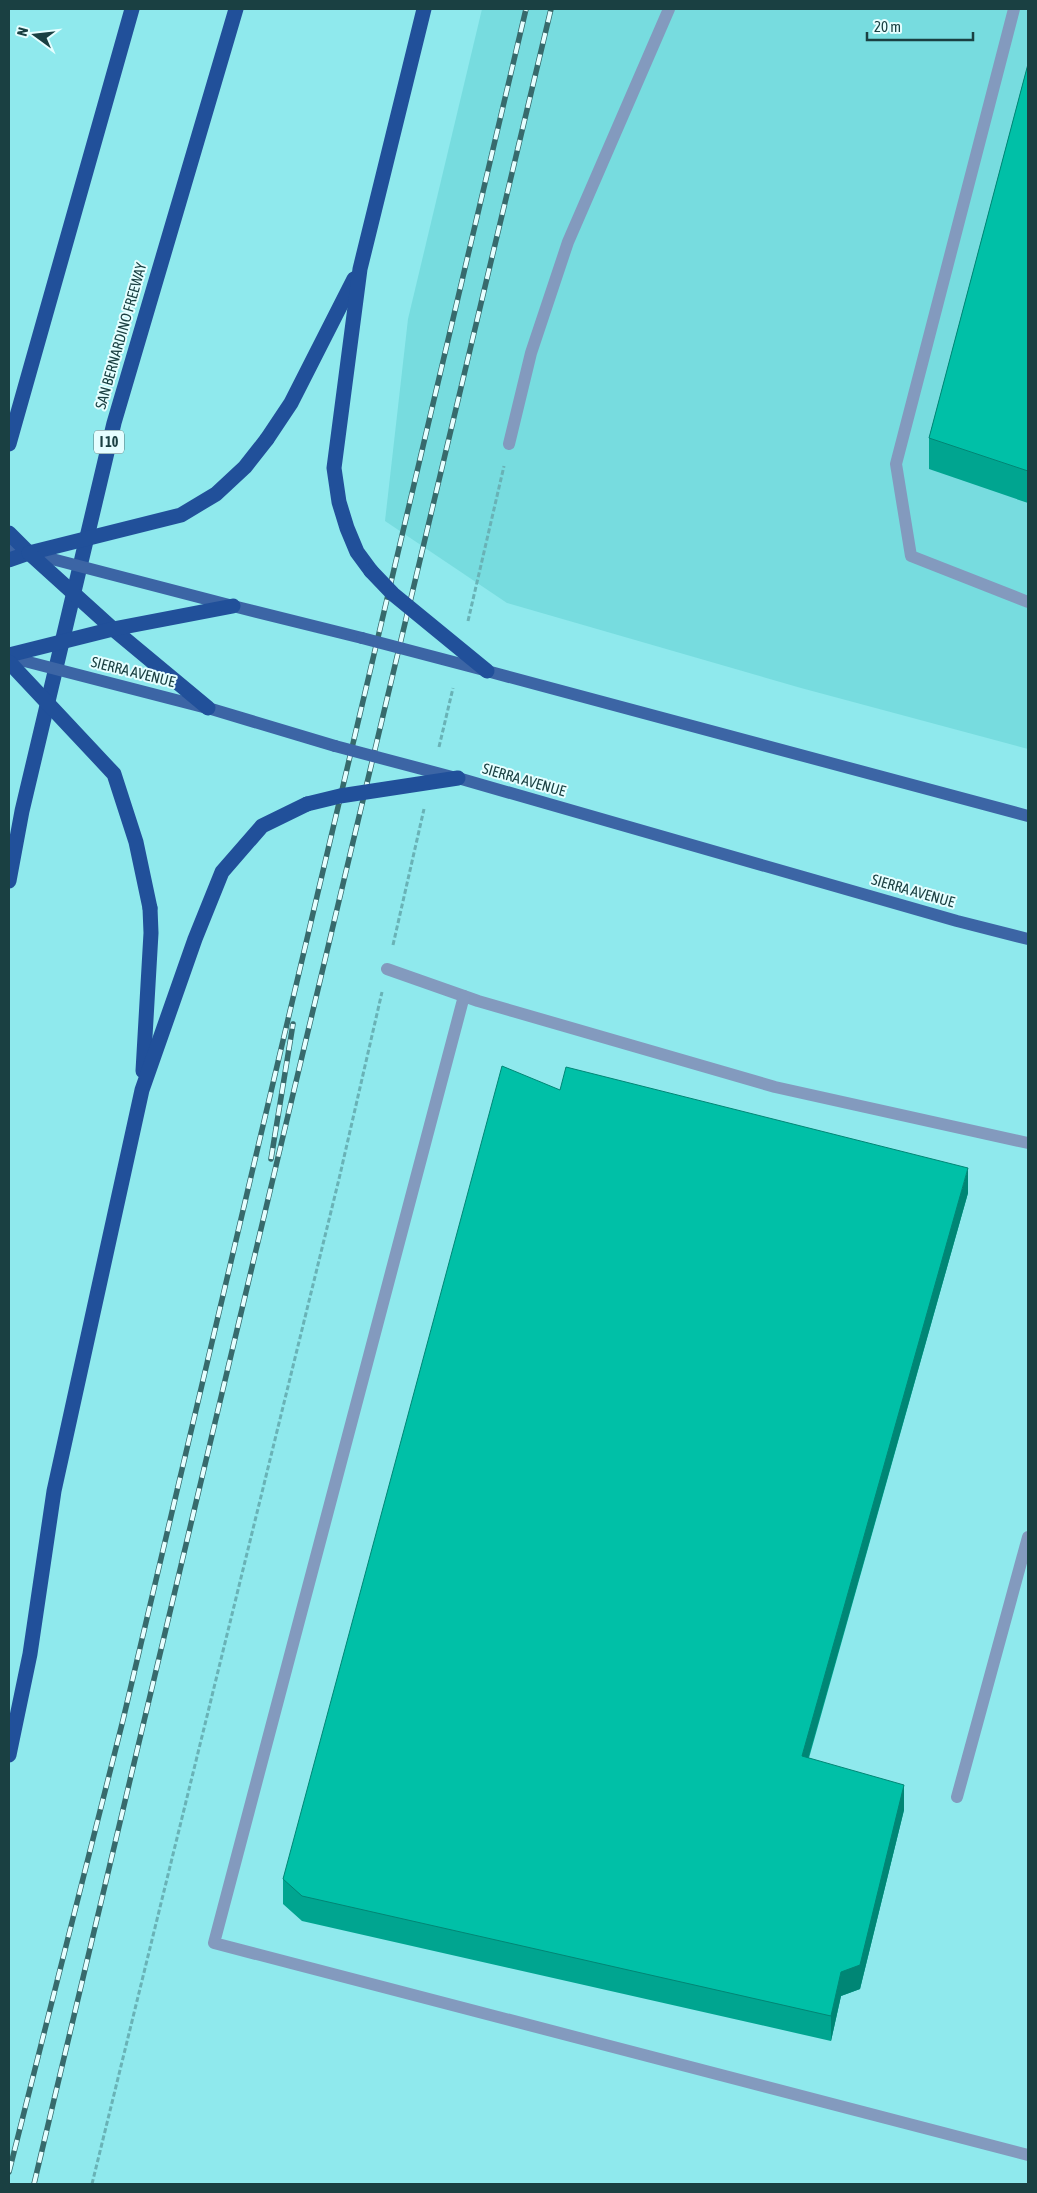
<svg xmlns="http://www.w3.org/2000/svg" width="1037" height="2193" font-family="'Asap Condensed',sans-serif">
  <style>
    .built { fill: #77dcdf }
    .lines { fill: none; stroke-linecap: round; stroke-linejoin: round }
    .path { stroke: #69b2b6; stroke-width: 3; stroke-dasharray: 5 2.5; stroke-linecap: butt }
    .lane { stroke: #839abe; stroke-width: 12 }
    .primary { stroke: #3c65a5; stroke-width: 12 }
    .highway { stroke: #21509a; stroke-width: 15 }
    .rail-casing { stroke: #376a6c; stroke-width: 5.5 }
    .rail { stroke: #e5feff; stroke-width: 4; stroke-dasharray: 11; stroke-linecap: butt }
    .primary-bridge { stroke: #3c65a5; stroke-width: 12 }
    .highway-bridge { stroke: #21509a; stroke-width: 15 }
    .wall { fill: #00a590 }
    .shaded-wall { fill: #008675 }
    .building { fill: #00c0a7; stroke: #008675 }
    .labels { text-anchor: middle; stroke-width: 4; stroke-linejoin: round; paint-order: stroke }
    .shield { fill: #e5feff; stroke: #57797b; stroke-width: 1 }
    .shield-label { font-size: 14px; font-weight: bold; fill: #1a4042 }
    .street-label { font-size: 15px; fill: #1a4042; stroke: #e5feff }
  </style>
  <rect width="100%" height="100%" fill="#8fe9ed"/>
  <!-- built -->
  <polygon class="built" points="482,9 1028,9 1028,749 801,688 507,603 385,521 408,319"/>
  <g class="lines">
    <!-- path -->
    <g class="path">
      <polyline points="468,621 504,466"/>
      <polyline points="439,747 453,688"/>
      <polyline points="393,945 424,809"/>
      <polyline points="92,2184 339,1179 382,992"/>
    </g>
    <!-- lane -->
    <g class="lane">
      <polyline points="1014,9 896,464 911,556 1028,602"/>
      <polyline points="509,444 531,353 568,242 669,9"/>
      <polyline points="387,969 478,1001 775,1087 1028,1143"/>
      <polyline points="464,996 214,1943 1028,2155"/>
      <polyline points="957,1797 1028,1537"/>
    </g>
    <!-- primary -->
    <g class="primary">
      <polyline points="9,548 29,553"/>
      <polyline points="233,606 362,638"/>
      <polyline points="487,671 1028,816"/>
      <polyline points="208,708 335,746"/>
      <polyline points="458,778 957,921 1028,939"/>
    </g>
    <!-- highway -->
    <g class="highway">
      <polyline points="267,439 291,403 354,279"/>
      <polyline points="9,444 132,9"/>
      <polyline points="9,533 29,553 9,560"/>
      <polyline points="371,571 357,552 347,528 339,502 334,468 360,269 424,9"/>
      <polyline points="9,881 22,811 114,423 236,9"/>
      <polyline points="143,1071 151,933 150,908"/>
      <polyline points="9,1755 30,1654 54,1491 142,1090 195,939 222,872 262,826 307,804"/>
    </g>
    <defs>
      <g id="rail">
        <polyline points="271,1159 293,1024"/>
        <polyline points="9,2172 123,1720 526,9"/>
        <polyline points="34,2184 551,9"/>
      </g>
    </defs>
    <!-- rail casing -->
    <use href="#rail" class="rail-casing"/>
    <!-- rail -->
    <use href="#rail" class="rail"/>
    <!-- primary-bridge -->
    <g class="primary-bridge">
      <polyline points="29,553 233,606"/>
      <polyline points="362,638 484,670"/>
      <polyline points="9,657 207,708"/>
      <polyline points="335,746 456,778"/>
    </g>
    <!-- highway-bridge -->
    <g class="highway-bridge">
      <polyline points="29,553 181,515 216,494 245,467 267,439"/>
      <polyline points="29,553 113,629 208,708"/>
      <polyline points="371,571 393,594 487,671"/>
      <polyline points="9,655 113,629 233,606"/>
      <polyline points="9,662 114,774 136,842 150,908"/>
      <polyline points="307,804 340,796 458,778"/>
    </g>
  </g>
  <!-- wall -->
  <g class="wall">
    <polygon points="1028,64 1028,503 929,469 929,438"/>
    <polygon points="560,1090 968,1193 809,1758 904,1810 860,1989 841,1996 831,2041 302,1921 283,1904 283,1879"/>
  </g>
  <!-- shaded-wall -->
  <g class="shaded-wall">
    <polygon points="968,1168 968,1193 802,1780 802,1756"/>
    <polygon points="904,1785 904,1810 860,1989 841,1996 831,2041 831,2016 841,1972"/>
  </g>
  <!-- building -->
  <g class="building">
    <polygon points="1028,64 1028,471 929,438"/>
    <polygon points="502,1066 560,1090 566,1067 968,1168 802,1756 904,1785 860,1965 841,1972 831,2016 302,1896 283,1879"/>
  </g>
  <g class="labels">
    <!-- shield labels -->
    <rect class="shield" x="94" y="430.5" width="30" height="23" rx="4"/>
    <g class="shield-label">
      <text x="109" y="447">I 10</text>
    </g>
    <!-- street labels -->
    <g class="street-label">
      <text transform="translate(121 336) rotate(-74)" y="5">SAN BERNARDINO FREEWAY</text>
      <text transform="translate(133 672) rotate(14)" y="5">SIERRA AVENUE</text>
      <text transform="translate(524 780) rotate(16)" y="5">SIERRA AVENUE</text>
      <text transform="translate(913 891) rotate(16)" y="5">SIERRA AVENUE</text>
    </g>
  </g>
  <!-- border -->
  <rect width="1037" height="2193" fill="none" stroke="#1a4042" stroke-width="20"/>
  <!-- north arrow -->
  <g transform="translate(35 35) rotate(285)" stroke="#e5feff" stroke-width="4" paint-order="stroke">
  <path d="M0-4L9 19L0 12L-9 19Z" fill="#1a4042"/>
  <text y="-8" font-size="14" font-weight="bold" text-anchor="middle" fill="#1a4042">N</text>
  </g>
  <!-- scale -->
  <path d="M867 32v8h106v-8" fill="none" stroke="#1a4042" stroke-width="2.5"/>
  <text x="874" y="32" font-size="15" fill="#1a4042" stroke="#e5feff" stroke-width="4" paint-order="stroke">20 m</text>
</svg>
